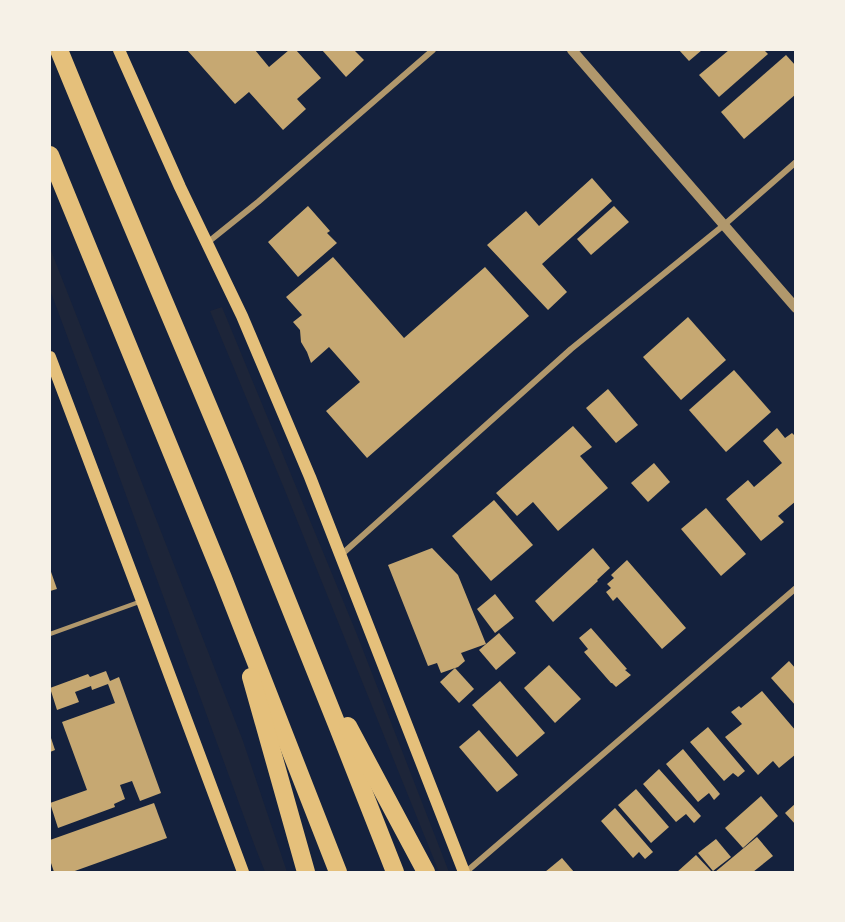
<svg xmlns="http://www.w3.org/2000/svg" width="845" height="922" font-family="'Exo 2',sans-serif">
  <style>
    .green { fill: #1d2539 }
    .building { fill: #c6a872 }
    .lines { fill: none; stroke-linecap: round; stroke-linejoin: round }
    .service { stroke: #b1986c; stroke-width: 4.5 }
    .minor { stroke: #b1986c; stroke-width: 6 }
    .tertiary { stroke: #b1986c; stroke-width: 10 }
    .secondary { stroke: #e5c07b; stroke-width: 12 }
    .motorway { stroke: #e5c07b; stroke-width: 18 }
  </style>
  <rect width="100%" height="100%" fill="#14213d"/>
  <!-- green -->
  <g class="green">
    <polygon points="50,248 243,741 287,872 265,872 254,844 104,435 50,290"/>
    <polygon points="222,307 356,632 449,872 439,872 286,493 210,311"/>
  </g>
  <!-- building -->
  <g class="building">
    <polygon points="187,50 255,50 269,67 289,50 296,50 321,78 297,99 306,109 283,130 249,92 235,104"/>
    <polygon points="322,50 354,50 364,60 346,77"/>
    <polygon points="679,50 702,50 689,61"/>
    <polygon points="729,50 764,50 768,54 719,97 699,75"/>
    <polygon points="786,55 796,66 796,94 744,139 721,112"/>
    <polygon points="592,178 612,201 542,264 567,292 548,310 487,245 526,211 539,226"/>
    <polygon points="308,206 330,231 327,233 337,243 298,277 268,242"/>
    <polygon points="614,206 629,222 591,255 577,239"/>
    <polygon points="333,257 404,338 485,267 529,316 367,458 326,411 360,382 329,347 311,363 307,352 301,342 300,330 293,322 302,315 286,297"/>
    <polygon points="688,317 726,360 681,400 643,357"/>
    <polygon points="734,370 771,412 726,452 689,410"/>
    <polygon points="608,389 638,425 616,443 586,408"/>
    <polygon points="573,426 592,447 580,456 608,488 558,531 533,502 517,516 496,493"/>
    <polygon points="777,428 785,438 792,433 796,437 796,501 778,516 784,522 761,541 726,499 748,480 754,487 782,463 763,441"/>
    <polygon points="654,463 670,482 648,502 631,483"/>
    <polygon points="494,500 533,545 491,581 452,536"/>
    <polygon points="706,508 746,554 721,576 681,529"/>
    <polygon points="432,548 458,575 486,644 461,653 465,661 458,667 441,673 437,663 428,666 388,565"/>
    <polygon points="593,548 610,568 597,580 598,581 553,622 535,601"/>
    <polygon points="627,560 686,628 662,649 617,597 613,601 606,592 611,588 607,584 614,578 611,575"/>
    <polygon points="50,569 57,589 50,591"/>
    <polygon points="495,594 514,618 495,633 477,609"/>
    <polygon points="591,628 627,669 625,670 631,675 616,687 612,683 611,683 584,652 588,649 579,638"/>
    <polygon points="499,633 516,653 496,670 479,650"/>
    <polygon points="789,661 796,669 796,706 771,678"/>
    <polygon points="549,665 581,699 555,723 524,688"/>
    <polygon points="455,668 474,689 459,703 440,682"/>
    <polygon points="106,671 110,681 119,677 161,793 140,801 132,781 120,785 125,799 114,804 115,807 58,828 50,803 87,790 62,722 115,703 108,684 92,690 91,686 75,692 79,702 57,710 50,688 88,674 90,677"/>
    <polygon points="500,681 545,733 517,757 472,705"/>
    <polygon points="762,691 796,731 796,754 779,768 773,761 758,775 725,737 742,724 731,712 739,706 741,708"/>
    <polygon points="708,727 745,771 738,777 733,773 724,781 690,742"/>
    <polygon points="479,730 518,775 497,792 459,747"/>
    <polygon points="50,735 55,750 50,752"/>
    <polygon points="683,749 720,794 714,800 709,793 698,802 666,764"/>
    <polygon points="659,769 701,816 694,823 686,814 676,822 643,784"/>
    <polygon points="636,789 669,827 651,843 618,805"/>
    <polygon points="761,796 778,816 743,848 725,828"/>
    <polygon points="154,803 167,838 72,872 54,872 50,860 50,840"/>
    <polygon points="796,803 796,825 785,813"/>
    <polygon points="615,808 653,852 645,859 639,852 633,858 601,821"/>
    <polygon points="757,837 773,856 753,872 750,871 747,872 715,872"/>
    <polygon points="716,839 731,857 713,871 698,853"/>
    <polygon points="696,855 712,872 677,872"/>
    <polygon points="562,858 574,872 545,872"/>
  </g>
  <g class="lines">
    <!-- service -->
    <polyline class="service" points="50,634 139,602"/>
    <!-- minor -->
    <g class="minor">
      <polyline points="207,243 258,202 433,50"/>
      <polyline points="341,555 571,349 724,225 796,162"/>
      <polyline points="466,872 796,588"/>
    </g>
    <!-- tertiary -->
    <polyline class="tertiary" points="572,50 796,308"/>
    <!-- secondary -->
    <g class="secondary">
      <polyline points="119,50 180,187 242,316 310,477 464,872"/>
      <polyline points="50,357 142,601 243,872"/>
    </g>
    <!-- motorway -->
    <g class="motorway">
      <path d="M 59,50 C 116,190 176,328 234,468 C 289,603 342,737 395,872"/>
      <polyline points="50,155 223,578 338,872"/>
      <polyline points="251,677 306,872"/>
      <polyline points="348,726 426,872"/>
    </g>
  </g>
  <!-- border -->
  <rect width="845" height="922" fill="none" stroke="#f6f1e7" stroke-width="102"/>
</svg>
